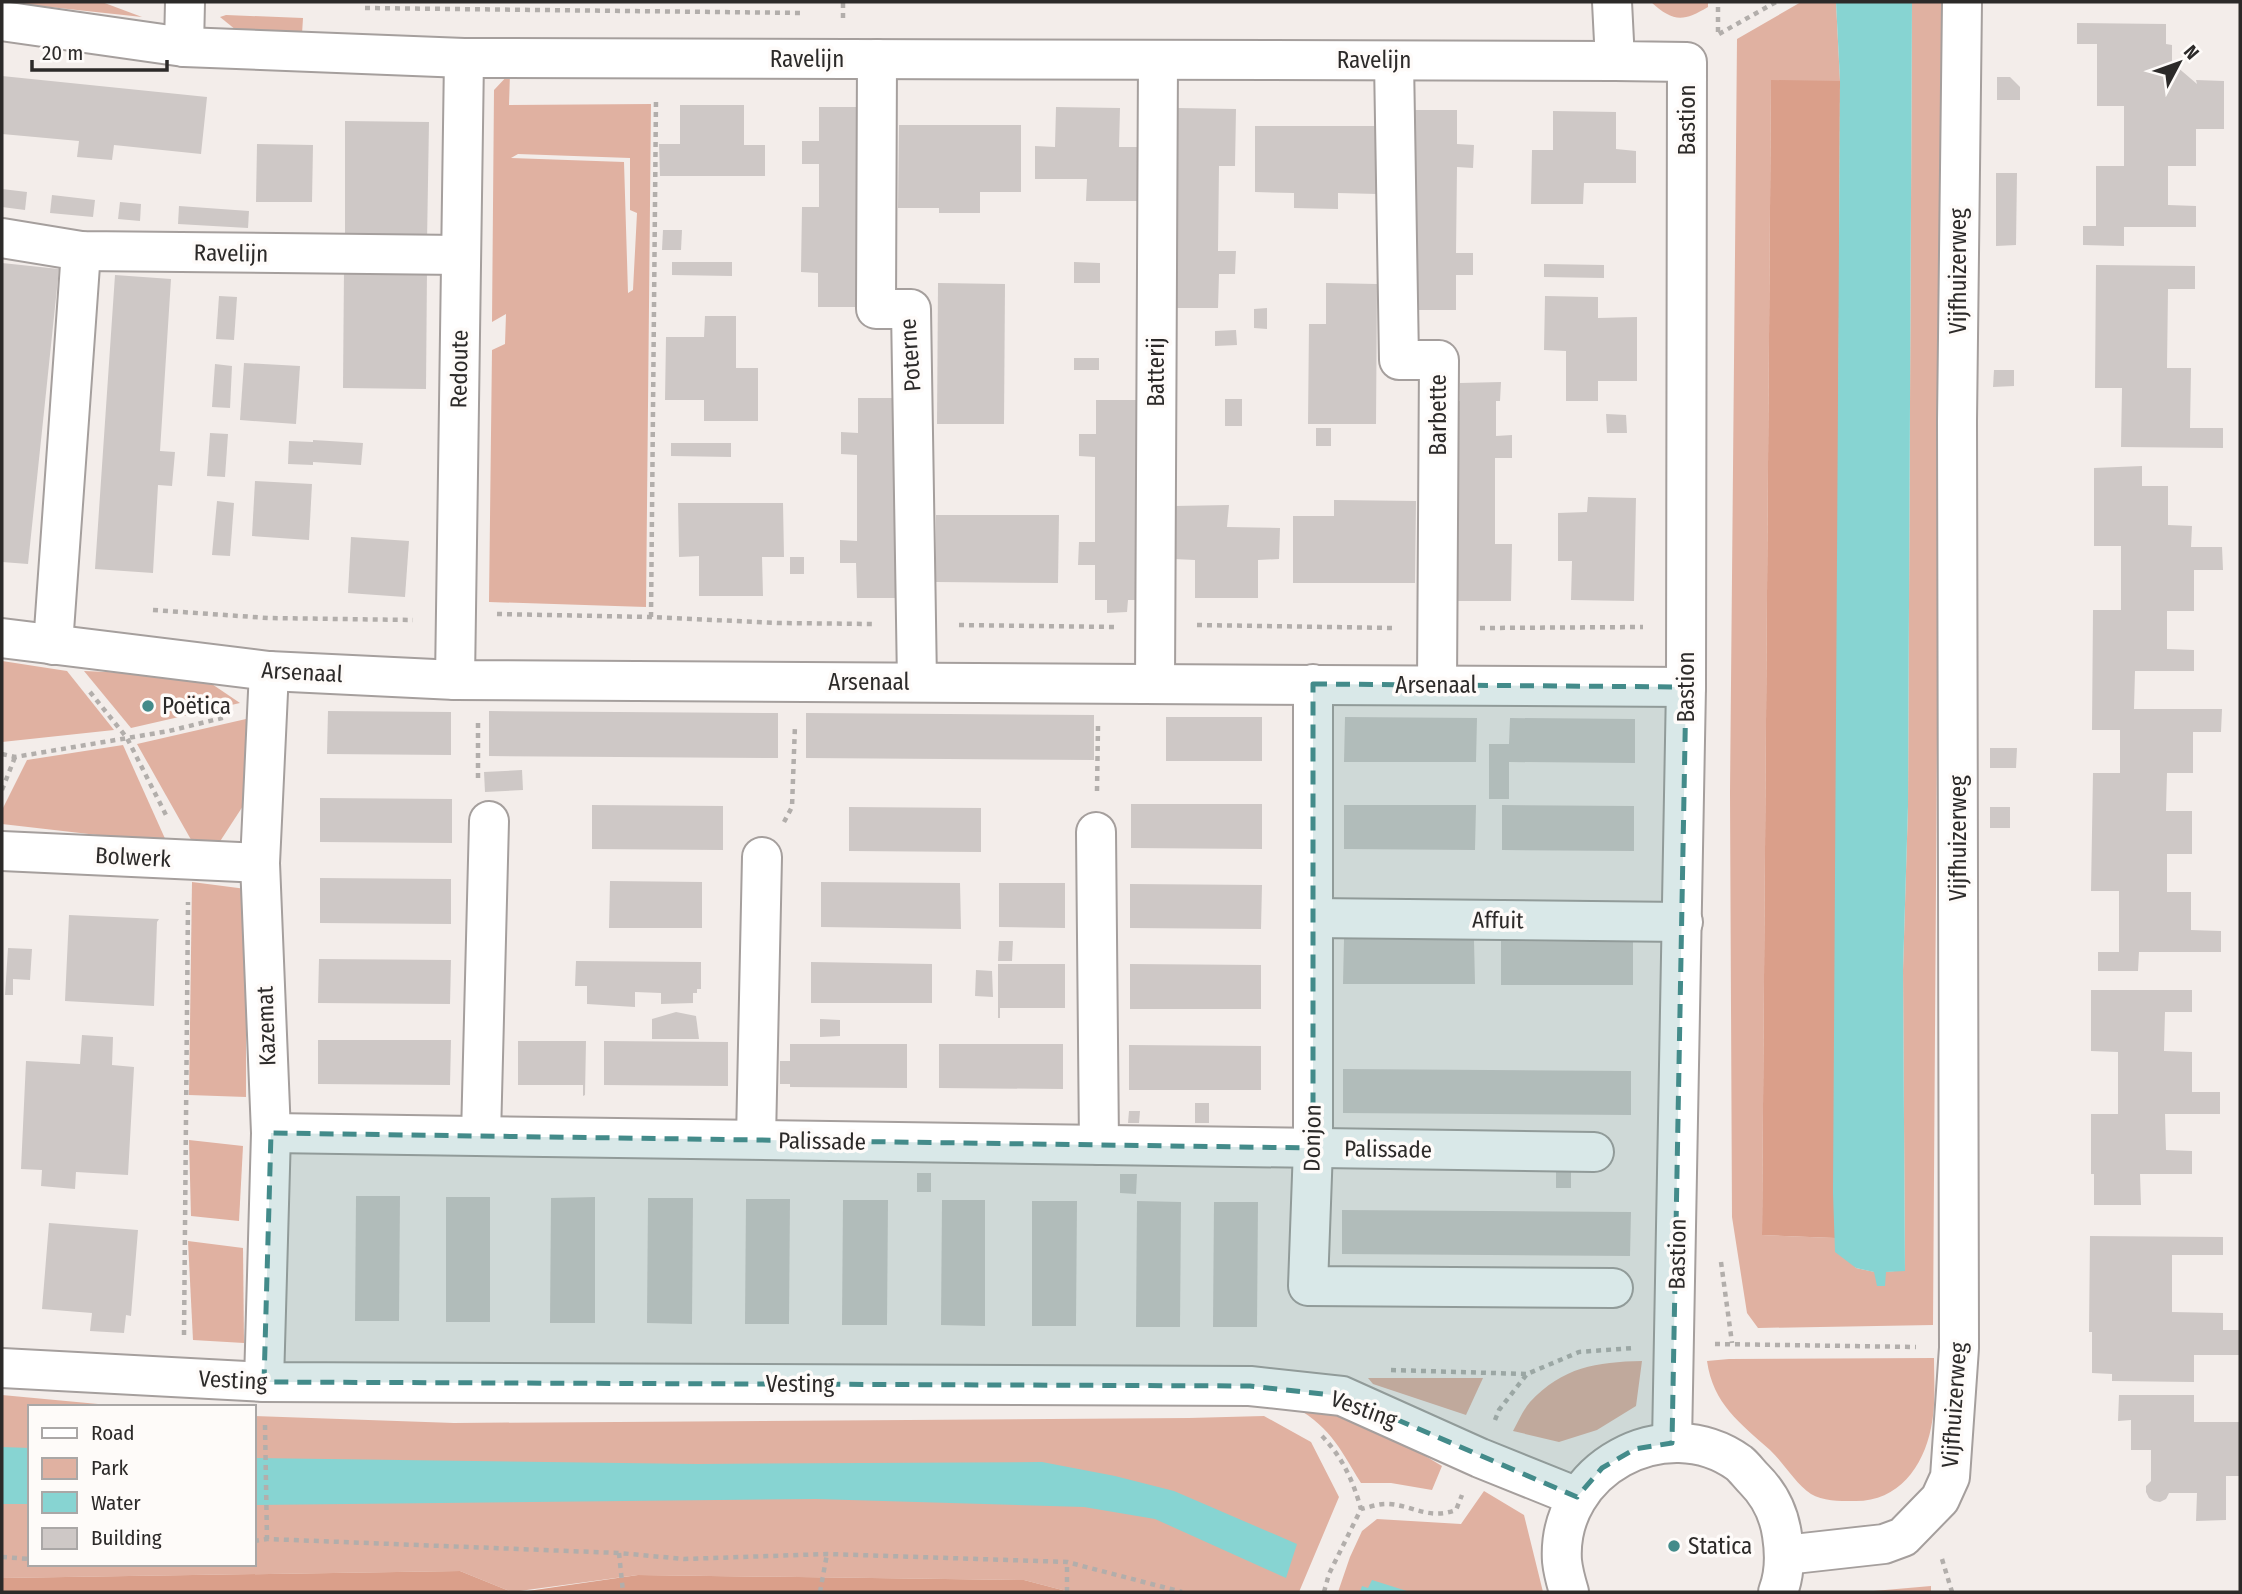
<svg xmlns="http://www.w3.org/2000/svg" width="2242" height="1594" font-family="'Fira Sans Condensed',sans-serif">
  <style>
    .green { fill: #e0b1a1; fill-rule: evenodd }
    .forest { fill: #da9f8a }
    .water { fill: #87d4d2 }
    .building { fill: #cec8c6 }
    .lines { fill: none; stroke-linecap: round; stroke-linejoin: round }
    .street-casing { stroke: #a59f9d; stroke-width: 42 }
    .secondary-casing { stroke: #a59f9d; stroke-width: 42 }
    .path { stroke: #b2aeab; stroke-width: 4.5; stroke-dasharray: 5 5; stroke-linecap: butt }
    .street { stroke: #fff; stroke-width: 38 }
    .secondary { stroke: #fff; stroke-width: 38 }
    .marked { fill: #438b8a; fill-opacity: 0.2; stroke: #438b8a; stroke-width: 5; stroke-dasharray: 14 9; stroke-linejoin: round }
    .poi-dot { fill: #438b8a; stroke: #fefbf9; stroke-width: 2.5 }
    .labels { text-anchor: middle; stroke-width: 7; stroke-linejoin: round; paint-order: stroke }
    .street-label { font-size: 23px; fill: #2c2a29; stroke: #fefbf9 }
    .poi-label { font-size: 23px; fill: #2c2a29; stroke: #fefbf9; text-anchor: start }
  </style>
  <rect width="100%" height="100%" fill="#f3edea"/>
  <!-- green -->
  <g class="green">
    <polygon points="3,2 102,2 142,17"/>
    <path d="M 1651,2 L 1708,2 L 1708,7 C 1683,22 1673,22 1651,2 Z"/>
    <polygon points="1801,2 1836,2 1840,81 1771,81 1762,1235 1835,1238 1856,1268 1875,1272 1884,1286 1885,1272 1905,1270 1903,970 1908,806 1912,2 1942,2 1933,1325 1758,1328 1747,1313 1732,1217 1730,793 1737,39"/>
    <polygon points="226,15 303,18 302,34 236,30 220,17"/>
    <path d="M 510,73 L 509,105 L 651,104 L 646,607 L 489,602 L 492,350 L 505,344 L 506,314 L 492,322 L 494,90 ZM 518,154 L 630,158 L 630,210 L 637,213 L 633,290 L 628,293 L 624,162 L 511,158 Z"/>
    <polygon points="2,661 67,671 114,730 2,742"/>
    <polygon points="84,671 200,676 240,703 131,728"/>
    <polygon points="246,719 254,789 217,846 194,845 137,744"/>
    <polygon points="123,745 167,843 2,824 2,810 27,760"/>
    <polygon points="192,882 246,889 246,1097 189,1095"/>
    <polygon points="189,1140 243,1146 239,1221 191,1216"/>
    <polygon points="188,1241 243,1248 244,1343 193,1340"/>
    <path d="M 1934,1358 C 1934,1380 1936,1406 1931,1428 C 1923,1468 1897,1503 1852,1501 C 1840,1501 1822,1501 1811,1494 C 1795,1483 1784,1463 1770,1450 C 1740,1423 1713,1404 1707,1361 L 1729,1359 Z"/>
    <path d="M 1642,1361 L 1636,1406 L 1597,1430 L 1559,1442 L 1513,1431 C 1518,1422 1523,1410 1530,1402 C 1563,1367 1596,1362 1642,1361 Z"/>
    <polygon points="1368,1378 1483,1378 1466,1415 1373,1384"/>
    <polygon points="2,1395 130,1407 30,1407 30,1564 254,1564 254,1416 454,1423 1189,1418 1264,1416 1311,1442 1339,1497 1299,1592 1070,1592 1024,1580 638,1575 512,1592 460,1571 2,1578"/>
    <path d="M 1309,1399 L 1390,1435 L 1442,1466 L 1432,1490 L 1391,1483 L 1361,1483 C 1337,1444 1330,1426 1288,1403 Z"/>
    <polygon points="1484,1491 1524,1515 1543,1592 1338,1592 1350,1557 1362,1531 1377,1519 1461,1524"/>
    <polygon points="1931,1586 1931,1592 1862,1592"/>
  </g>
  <!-- forest -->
  <g class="forest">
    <polygon points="1771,80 1840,81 1835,1238 1762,1235"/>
    <polygon points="460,1571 512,1592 2,1592 2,1578"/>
    <polygon points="638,1575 1024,1580 1070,1592 521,1592"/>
  </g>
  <!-- water -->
  <g class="water">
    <polygon points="1836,2 1912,2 1908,806 1903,970 1905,1271 1886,1272 1885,1286 1877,1286 1874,1272 1856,1268 1835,1252 1833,1193 1840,81"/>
    <polygon points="2,1447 30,1448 30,1504 2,1504"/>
    <polygon points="254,1458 697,1464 1042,1462 1115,1476 1174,1491 1297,1544 1286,1578 1155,1519 1084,1507 816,1499 254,1505"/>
    <polygon points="1372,1580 1410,1592 1360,1592 1362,1586 1368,1588"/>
  </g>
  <!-- building -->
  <g class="building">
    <polygon points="2077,23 2166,24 2166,44 2172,45 2172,65 2176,66 2197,84 2196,80 2224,81 2224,129 2196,129 2196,166 2168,166 2168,205 2196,206 2196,227 2124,227 2124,246 2083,245 2083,226 2096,226 2096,166 2124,166 2124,106 2097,106 2097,44 2077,44"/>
    <polygon points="2,76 207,97 201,154 114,145 112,160 77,157 79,141 2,134"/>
    <polygon points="1997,77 2010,77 2020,87 2020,100 1997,100"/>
    <polygon points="680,105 744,105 744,145 765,145 765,176 660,176 659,144 680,144"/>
    <polygon points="819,107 862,107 860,307 818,307 818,273 801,272 802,207 819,207 819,164 802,164 802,141 819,141"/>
    <polygon points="1056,107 1120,108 1119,147 1140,147 1140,201 1086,201 1087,179 1035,179 1035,146 1055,147"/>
    <polygon points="1178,108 1236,109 1235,166 1219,166 1218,251 1236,251 1235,274 1219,274 1218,308 1176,308"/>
    <polygon points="1415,110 1457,110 1457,144 1474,145 1473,168 1457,167 1456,253 1473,253 1473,275 1456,275 1456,310 1414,310"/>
    <polygon points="1553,111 1616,112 1616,149 1636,151 1636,183 1584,183 1583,204 1531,204 1532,150 1553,150"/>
    <polygon points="345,121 429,122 427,242 345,241"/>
    <polygon points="899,125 1021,125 1021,192 980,192 980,213 939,213 939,208 898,208"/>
    <polygon points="1255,126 1378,126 1377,194 1338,193 1338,209 1294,208 1294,193 1255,192"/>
    <polygon points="257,144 313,145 312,202 256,202"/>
    <polygon points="1996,173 2017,173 2016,245 1996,246"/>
    <polygon points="2,189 27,192 25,210 2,207"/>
    <polygon points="52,195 95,200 93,217 50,213"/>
    <polygon points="120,202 141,204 140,221 118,219"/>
    <polygon points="179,206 249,211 248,228 178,224"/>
    <polygon points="663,230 682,230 681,250 662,250"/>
    <polygon points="672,262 732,262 732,276 672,275"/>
    <polygon points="1074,262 1100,263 1100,283 1074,283"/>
    <polygon points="2,263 59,269 28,564 2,562"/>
    <polygon points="1544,264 1604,265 1604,278 1544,277"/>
    <polygon points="2096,265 2195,266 2195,289 2168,289 2167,368 2191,368 2190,428 2223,428 2223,448 2121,447 2122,388 2095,388"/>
    <polygon points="344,269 427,269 426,389 343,388"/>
    <polygon points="115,275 171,279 160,451 175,452 172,486 158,485 153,573 95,569"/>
    <polygon points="938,283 1005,284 1004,424 937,424"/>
    <polygon points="1326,283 1377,284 1376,424 1308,424 1309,324 1326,324"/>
    <polygon points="219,296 237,297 234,340 216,339"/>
    <polygon points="1545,296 1598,297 1598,318 1637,317 1637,381 1598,381 1598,401 1566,401 1566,351 1544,350"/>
    <polygon points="1267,308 1267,329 1254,328 1254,309"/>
    <polygon points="705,316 736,316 736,368 758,368 758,421 704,421 704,400 665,400 666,337 704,337"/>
    <polygon points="1236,330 1237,345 1215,346 1215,331"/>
    <rect x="1074" y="358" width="25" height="12"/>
    <polygon points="244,363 300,366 296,424 240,420"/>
    <polygon points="215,364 232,366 230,408 212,407"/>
    <polygon points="1994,370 2014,370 2014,386 1993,387"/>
    <polygon points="1501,382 1500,401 1496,401 1496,436 1512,435 1512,458 1495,458 1495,544 1512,544 1511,601 1452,601 1454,401 1460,401 1460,383"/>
    <polygon points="858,398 900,398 899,598 857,598 856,563 840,563 840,540 857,541 857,455 841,454 841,432 858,433"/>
    <rect x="1225" y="399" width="17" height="27"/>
    <polygon points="1096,400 1138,400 1137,600 1128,600 1127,612 1107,613 1107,600 1095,600 1095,565 1078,565 1079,542 1095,542 1095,457 1079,456 1079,434 1096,434"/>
    <polygon points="1606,414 1626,415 1627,433 1607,433"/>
    <rect x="1316" y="428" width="15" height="18"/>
    <polygon points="210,433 228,434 225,477 207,476"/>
    <polygon points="313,440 363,443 361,465 313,462 313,465 288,464 289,441 313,442"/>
    <polygon points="671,443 731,443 731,457 671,456"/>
    <polygon points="2142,466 2142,486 2168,486 2168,525 2192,526 2191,547 2222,547 2223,570 2194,570 2194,611 2167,611 2167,649 2194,650 2194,671 2135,671 2134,709 2222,709 2221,732 2193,732 2193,773 2167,773 2166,811 2192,811 2192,854 2167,854 2167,892 2191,892 2191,930 2221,931 2221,952 2139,952 2138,971 2098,971 2098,952 2119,952 2119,891 2091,891 2093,773 2120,773 2120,730 2092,730 2093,610 2121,610 2121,546 2094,546 2094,468"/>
    <polygon points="255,481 312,484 309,540 252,536"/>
    <polygon points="1588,497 1636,498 1634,601 1571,600 1572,561 1558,561 1558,513 1587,512"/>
    <polygon points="1334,500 1416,501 1415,583 1293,583 1293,516 1334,516"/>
    <polygon points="217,501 234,503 230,556 212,555"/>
    <polygon points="678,503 783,503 784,557 762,557 763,596 699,596 699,556 679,557"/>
    <polygon points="1229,505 1227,527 1280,528 1279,559 1258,560 1258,598 1195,598 1195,560 1174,559 1174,506"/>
    <polygon points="936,515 1059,515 1058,583 936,582"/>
    <polygon points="351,537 409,541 405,597 348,593"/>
    <rect x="790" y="557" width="14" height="17"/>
    <polygon points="328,711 451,712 451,755 327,754"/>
    <polygon points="489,711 778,713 778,758 489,756"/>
    <polygon points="806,713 1094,715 1094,760 806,758"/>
    <rect x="1166" y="717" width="96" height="44"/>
    <polygon points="1345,717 1477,718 1476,762 1344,762"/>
    <polygon points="1510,718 1635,719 1635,763 1509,762 1509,799 1489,799 1489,744 1509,744"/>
    <polygon points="1990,748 2017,748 2016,768 1990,768"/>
    <polygon points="522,770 523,790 485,792 484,772"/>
    <polygon points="320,798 452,799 452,843 320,842"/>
    <polygon points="1131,804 1262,804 1262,849 1131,848"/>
    <polygon points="592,805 723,806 723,850 592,849"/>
    <polygon points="1344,805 1476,805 1475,850 1344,849"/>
    <polygon points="1502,805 1634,806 1634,851 1502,850"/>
    <polygon points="849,807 981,808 981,852 849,851"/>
    <rect x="1990" y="807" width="20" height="21"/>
    <polygon points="320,878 451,879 451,924 320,923"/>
    <polygon points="610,881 702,882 702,928 609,928"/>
    <polygon points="821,882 960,883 961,929 821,927"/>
    <polygon points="999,883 1065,883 1065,928 999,927"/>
    <polygon points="1130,884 1262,885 1261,929 1130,928"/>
    <polygon points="69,915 159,919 157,922 154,1006 65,1001"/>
    <polygon points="1344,939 1474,940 1475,984 1343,984"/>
    <polygon points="999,941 1013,941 1012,961 998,961"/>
    <polygon points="1501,941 1633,942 1633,985 1501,985"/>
    <polygon points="8,948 32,949 30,980 13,979 13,995 5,995"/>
    <polygon points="319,959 451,960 450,1004 318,1003"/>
    <polygon points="576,961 701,962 701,989 697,989 697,993 693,993 693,1003 661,1004 661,993 635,992 635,1007 587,1004 587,986 575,986"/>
    <polygon points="811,962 932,964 932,1003 811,1003"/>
    <polygon points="998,964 1065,964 1065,1008 1000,1008 1000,1018 998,1018"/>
    <polygon points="1130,964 1261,965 1261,1009 1130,1009"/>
    <polygon points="976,970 992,971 993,997 975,996"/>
    <polygon points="2091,990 2192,990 2192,1012 2165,1012 2164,1051 2192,1052 2192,1092 2220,1092 2220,1114 2165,1114 2166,1150 2192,1151 2192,1174 2140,1174 2141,1205 2094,1205 2094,1174 2091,1174 2091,1114 2118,1114 2118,1052 2091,1051"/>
    <polygon points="676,1012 696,1016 699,1039 652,1039 652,1019"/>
    <polygon points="820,1019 840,1020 840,1036 820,1037"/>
    <polygon points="82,1035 113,1037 112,1065 134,1067 128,1175 76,1172 75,1189 41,1186 42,1170 21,1169 26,1061 80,1064"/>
    <polygon points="318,1040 451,1040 450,1085 318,1084"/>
    <polygon points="518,1041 586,1041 585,1095 583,1096 583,1085 518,1085"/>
    <polygon points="604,1041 728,1042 728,1086 604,1085"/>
    <polygon points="790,1044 907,1044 907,1088 790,1087 790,1084 780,1084 780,1061 790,1061"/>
    <polygon points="939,1044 1063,1044 1063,1089 939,1088"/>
    <polygon points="1129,1045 1261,1046 1261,1090 1129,1090"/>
    <polygon points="1343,1069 1631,1071 1631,1115 1343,1113"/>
    <rect x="1195" y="1103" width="14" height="20"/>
    <polygon points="1129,1111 1140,1111 1139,1123 1128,1123"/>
    <rect x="1556" y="1170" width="15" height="18"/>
    <rect x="917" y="1173" width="14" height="19"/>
    <polygon points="1120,1174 1137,1174 1136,1194 1120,1193"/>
    <polygon points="356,1196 400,1196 399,1321 355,1321"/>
    <rect x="446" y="1197" width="44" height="125"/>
    <polygon points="595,1197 595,1323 550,1323 551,1198"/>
    <polygon points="648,1198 693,1198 692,1324 647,1323"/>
    <polygon points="746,1199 790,1199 789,1324 745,1324"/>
    <polygon points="843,1200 888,1200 887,1325 842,1325"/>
    <polygon points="942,1200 985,1200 985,1326 941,1325"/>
    <polygon points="1032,1201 1077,1201 1076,1326 1032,1326"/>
    <polygon points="1137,1201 1181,1202 1180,1327 1136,1327"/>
    <polygon points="1214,1202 1258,1202 1257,1327 1213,1327"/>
    <polygon points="1342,1210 1631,1212 1630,1256 1342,1254"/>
    <polygon points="49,1223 138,1230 131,1316 126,1315 124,1333 90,1331 92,1313 42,1309"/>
    <polygon points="2090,1236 2223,1237 2223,1255 2172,1255 2172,1312 2223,1313 2223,1330 2240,1330 2240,1355 2194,1355 2194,1382 2112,1381 2112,1374 2092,1373 2092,1332 2089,1332"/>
    <polygon points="2119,1395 2194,1395 2194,1422 2240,1422 2240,1476 2226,1476 2226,1520 2196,1521 2197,1493 2169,1493 2166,1499 2160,1502 2154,1501 2149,1498 2146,1492 2146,1486 2151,1481 2151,1450 2131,1450 2131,1420 2118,1421"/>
  </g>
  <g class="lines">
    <defs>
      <g id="street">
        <polyline points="1612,2 1615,61 1687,62 1686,687 1672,1443"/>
        <polyline points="2,21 184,47 464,58 1615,61"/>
        <polyline points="184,47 185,2"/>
        <polyline points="877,59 876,309 911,309 917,682"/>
        <polyline points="1394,61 1399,360 1439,360 1437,685"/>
        <polyline points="2,238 81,251 461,255"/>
        <polyline points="2,638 269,671 455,680 1686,687"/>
        <polyline points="53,645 81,251"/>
        <polyline points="455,680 464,58"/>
        <polyline points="1155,684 1158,60"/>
        <polyline points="1313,684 1313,1148 1308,1286 1613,1288"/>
        <polyline points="1096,832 1099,1145"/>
        <polyline points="2,851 260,863"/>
        <polyline points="1313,918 1683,922"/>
        <polyline points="271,1133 1594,1152"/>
        <polyline points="481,1136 489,821"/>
        <polyline points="756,1139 762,857"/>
        <polyline points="2,1368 264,1382 1250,1386 1342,1396 1480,1458 1577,1497"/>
        <polyline points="264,1382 271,1133 260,863 269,671"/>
      </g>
      <g id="secondary">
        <polyline points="1785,1555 1884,1544 1903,1537 1940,1499 1950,1477 1959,1348 1957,421 1962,2"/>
        <path d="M 1569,1592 C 1566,1582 1563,1571 1562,1561 C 1556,1469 1665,1410 1739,1463 C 1744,1467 1749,1474 1754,1479 C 1769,1494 1779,1514 1782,1535 C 1785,1554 1785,1574 1778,1592"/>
      </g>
    </defs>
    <!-- street casing -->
    <use href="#street" class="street-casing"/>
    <!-- secondary casing -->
    <use href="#secondary" class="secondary-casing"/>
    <!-- path -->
    <g class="path">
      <polyline points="365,8 804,13"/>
      <polyline points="843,18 843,2"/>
      <polyline points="1718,32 1718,2"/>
      <polyline points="1719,34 1776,2"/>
      <polyline points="153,610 268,618 413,620"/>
      <polyline points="497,614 651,617 777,623 873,624"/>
      <polyline points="651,617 656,100"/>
      <polyline points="959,625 1115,627"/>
      <polyline points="1197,625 1395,628"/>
      <polyline points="1480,628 1643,627"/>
      <polyline points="90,692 127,738 166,815"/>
      <polyline points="478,723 478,781"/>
      <polyline points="2,754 15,757 169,731 226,717"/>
      <polyline points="2,790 15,757"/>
      <polyline points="1097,791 1098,726"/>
      <polyline points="784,822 792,807 795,725"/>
      <polyline points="1721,1262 1732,1343"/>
      <polyline points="184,1335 188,902"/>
      <polyline points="1715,1344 1916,1347"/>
      <polyline points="1391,1370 1526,1374"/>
      <polyline points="1495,1420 1499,1410 1527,1374 1579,1352 1633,1348"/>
      <polyline points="265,1425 267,1539"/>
      <path d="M 1322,1436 C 1343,1458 1353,1481 1361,1509"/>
      <polyline points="254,1541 267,1539 619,1553 684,1559 827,1554 1067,1562 1182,1592"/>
      <polyline points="619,1553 623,1592"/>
      <polyline points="2,1557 30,1559"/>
      <polyline points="1942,1559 1952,1592"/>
      <polyline points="820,1592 827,1554"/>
      <polyline points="1067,1592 1067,1562"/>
      <path d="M 1324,1592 L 1329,1574 L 1361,1509 C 1370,1507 1380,1503 1389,1504 C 1415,1506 1428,1520 1456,1510 L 1462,1495"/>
    </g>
    <!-- street -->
    <use href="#street" class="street"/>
    <!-- secondary -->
    <use href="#secondary" class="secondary"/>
  </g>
  <!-- marked area -->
  <path class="marked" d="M 1313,684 L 1686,687 L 1672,1443 L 1635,1449 L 1602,1468 L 1577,1497 L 1342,1396 L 1250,1386 L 264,1382 L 271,1133 L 1313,1148 Z"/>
  <!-- markers -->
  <g class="poi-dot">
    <circle cx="148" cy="706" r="7"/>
    <circle cx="1674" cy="1546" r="7"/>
  </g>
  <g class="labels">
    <!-- street labels -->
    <g class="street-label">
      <text x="807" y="67">Ravelijn</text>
      <text x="1374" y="68">Ravelijn</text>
      <text transform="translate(1687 120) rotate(-90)" y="8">Bastion</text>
      <text transform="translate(231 253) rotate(1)" y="8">Ravelijn</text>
      <text transform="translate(1958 271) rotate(-90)" y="8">Vijfhuizerweg</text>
      <text transform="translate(910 355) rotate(-94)" y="8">Poterne</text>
      <text transform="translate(459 369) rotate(-89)" y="8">Redoute</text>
      <text transform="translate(1156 372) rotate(-90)" y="8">Batterij</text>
      <text transform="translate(1438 415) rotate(-90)" y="8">Barbette</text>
      <text transform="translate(302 672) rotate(3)" y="8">Arsenaal</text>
      <text x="869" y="690">Arsenaal</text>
      <text x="1436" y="693">Arsenaal</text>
      <text transform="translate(1686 687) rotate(-90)" y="8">Bastion</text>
      <text transform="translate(1958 838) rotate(-90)" y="8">Vijfhuizerweg</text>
      <text transform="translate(133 857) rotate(3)" y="8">Bolwerk</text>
      <text transform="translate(1498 920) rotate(1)" y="8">Affuit</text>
      <text transform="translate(266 1026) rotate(-92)" y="8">Kazemat</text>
      <text transform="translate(1312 1138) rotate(-89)" y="8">Donjon</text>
      <text transform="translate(822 1141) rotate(1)" y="8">Palissade</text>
      <text transform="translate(1388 1149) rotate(1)" y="8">Palissade</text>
      <text transform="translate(1677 1254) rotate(-89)" y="8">Bastion</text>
      <text transform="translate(233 1380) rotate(3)" y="8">Vesting</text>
      <text x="800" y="1392">Vesting</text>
      <text transform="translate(1954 1405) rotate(-86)" y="8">Vijfhuizerweg</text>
      <text transform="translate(1364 1409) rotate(20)" y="8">Vesting</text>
    </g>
    <!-- poi labels -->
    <g class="poi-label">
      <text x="162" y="714">Poëtica</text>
      <text x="1688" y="1554">Statica</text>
    </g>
  </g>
  <!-- border -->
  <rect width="2242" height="1594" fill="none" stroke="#2c2a29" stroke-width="7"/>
  <!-- legend -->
  <rect x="28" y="1405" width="228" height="161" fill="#fefbf9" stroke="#aaa7a6" stroke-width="2"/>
  <rect x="42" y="1428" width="35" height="10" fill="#ffffff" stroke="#aaa7a6" stroke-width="2"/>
  <text x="91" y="1440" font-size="21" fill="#2c2a29">Road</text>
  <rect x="42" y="1458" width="35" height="21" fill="#e0b1a1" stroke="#aaa7a6" stroke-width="2"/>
  <text x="91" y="1475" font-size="21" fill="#2c2a29">Park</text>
  <rect x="42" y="1492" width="35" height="21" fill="#87d4d2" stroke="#aaa7a6" stroke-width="2"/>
  <text x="91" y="1510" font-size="21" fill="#2c2a29">Water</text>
  <rect x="42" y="1528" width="35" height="21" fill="#cec8c6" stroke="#aaa7a6" stroke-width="2"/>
  <text x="91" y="1545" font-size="21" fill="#2c2a29">Building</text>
  <!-- north arrow -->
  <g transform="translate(2179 63) rotate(49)" stroke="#fefbf9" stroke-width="5" paint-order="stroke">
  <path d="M0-5L12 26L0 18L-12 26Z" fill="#2c2a29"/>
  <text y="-10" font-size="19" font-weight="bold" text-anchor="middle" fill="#2c2a29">N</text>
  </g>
  <!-- scale -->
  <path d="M32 60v10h135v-10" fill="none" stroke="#2c2a29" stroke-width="3.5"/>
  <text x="42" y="60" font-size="21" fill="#2c2a29" stroke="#fefbf9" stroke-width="5" paint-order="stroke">20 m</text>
</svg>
